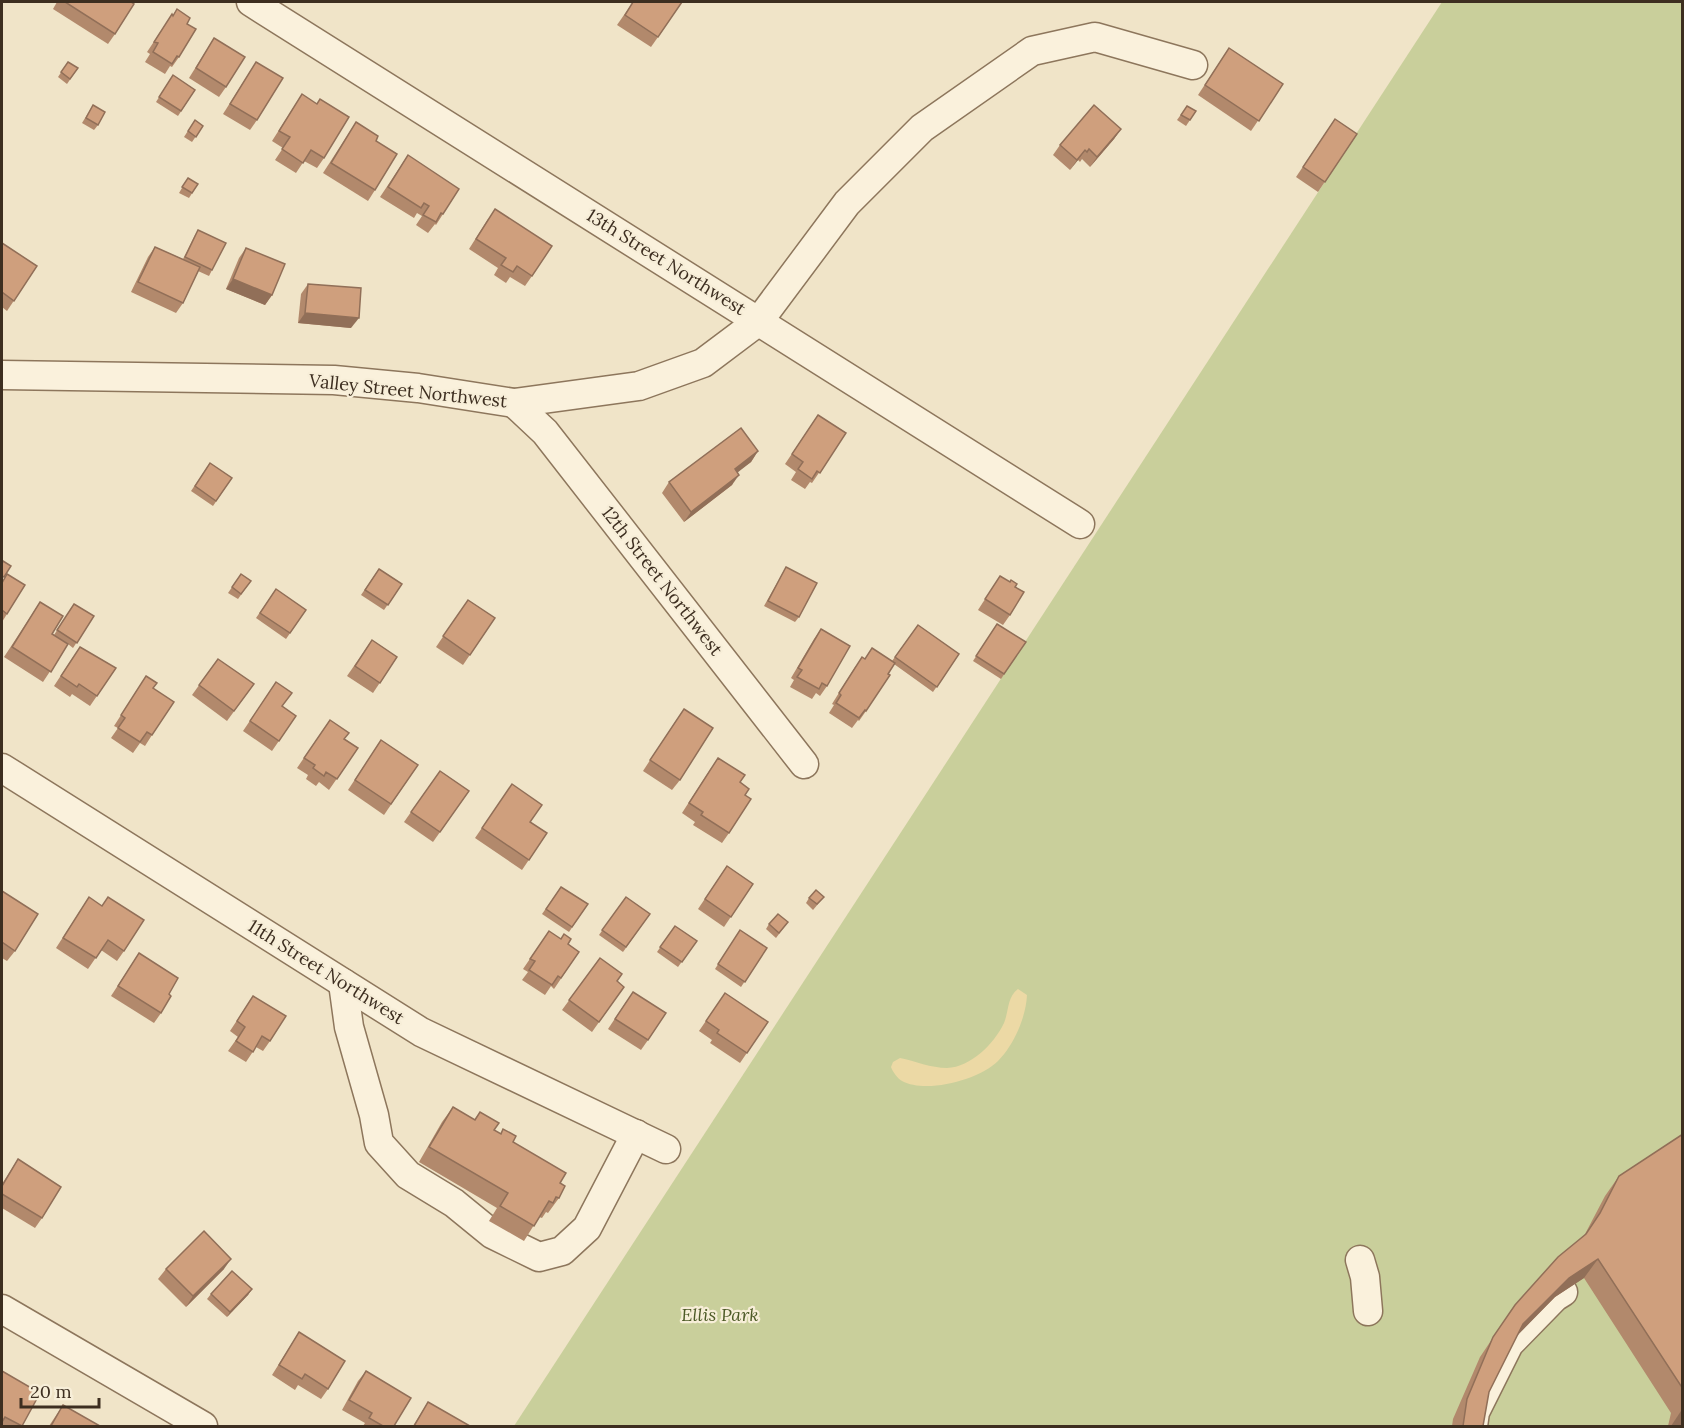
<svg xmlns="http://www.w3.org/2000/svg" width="1684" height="1428" font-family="Lora,serif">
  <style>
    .green { fill: #c9cf9b }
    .sand { fill: #ecd9a5 }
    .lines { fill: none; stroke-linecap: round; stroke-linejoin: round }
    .minor-casing { stroke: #8d765c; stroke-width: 31 }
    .minor { stroke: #faf1dc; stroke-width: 28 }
    .wall { fill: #b2896c }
    .shaded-wall { fill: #916f58 }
    .building { fill: #cf9f7d; stroke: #916f58; stroke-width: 1.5 }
    .labels { text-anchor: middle; stroke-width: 4.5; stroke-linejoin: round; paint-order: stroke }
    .street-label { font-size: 18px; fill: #3d2e20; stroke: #f7eed8 }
    .park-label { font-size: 18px; font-style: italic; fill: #4d5a26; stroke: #f7eed8 }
  </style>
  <rect width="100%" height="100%" fill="#f0e4c8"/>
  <!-- green -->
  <polygon class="green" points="1442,2 1682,2 1682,1426 514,1426"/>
  <!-- sand -->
  <path class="sand" d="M 1018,989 L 1027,995 C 1026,1017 1014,1045 998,1061 C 979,1080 926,1094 902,1081 C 897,1078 893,1072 891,1067 L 893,1062 L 900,1058 C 915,1061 931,1068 947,1068 C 971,1067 994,1044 1004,1023 C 1009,1011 1007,997 1018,989 Z"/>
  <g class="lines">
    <defs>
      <g id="minor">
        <polyline points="251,2 1080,524"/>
        <polyline points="2,375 334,380 418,388 514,403 639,386 703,363 759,321 847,203 922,128 1032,51 1095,37 1193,65"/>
        <polyline points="514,403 545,432 804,764"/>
        <polyline points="2,768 421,1032 666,1149"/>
        <polyline points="343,983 349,1027 374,1115 379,1143 408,1175 454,1203 492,1234 539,1257 562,1251 587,1228 636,1134"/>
        <polyline points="1360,1260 1365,1277 1368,1311"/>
        <polyline points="2,1309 203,1426"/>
        <polyline points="1473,1426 1475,1412 1509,1344 1555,1297 1563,1292"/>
      </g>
    </defs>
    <!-- minor casing -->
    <use href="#minor" class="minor-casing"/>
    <!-- minor -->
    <use href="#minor" class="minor"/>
  </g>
  <!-- wall -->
  <g class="wall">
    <polygon points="57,2 131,2 115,34 108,44 53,9"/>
    <polygon points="633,2 658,37 651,47 617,25"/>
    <polygon points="177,9 187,24 179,57 172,67 170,66 165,74 145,62 150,54 147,52 165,25 172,14 173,15"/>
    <polygon points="214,38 226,87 219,97 189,78"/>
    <polygon points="1229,48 1283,84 1251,131 1198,95"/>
    <polygon points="68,62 78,68 67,84 58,77"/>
    <polygon points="256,62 257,120 250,130 223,114"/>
    <polygon points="173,75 195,90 178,116 156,102"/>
    <polygon points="302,94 324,158 317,168 304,161 296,173 275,160 283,148 272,141"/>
    <polygon points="93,105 98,125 94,130 82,123"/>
    <polygon points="1187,106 1196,111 1186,126 1177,120"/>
    <polygon points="1335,119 1357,134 1318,192 1296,177"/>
    <polygon points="195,120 203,126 192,142 184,137"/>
    <polygon points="356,122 376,141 375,190 368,201 323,173"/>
    <polygon points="1121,129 1114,139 1090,167 1082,159 1080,162 1078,160 1070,170 1053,155 1060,145"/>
    <polygon points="408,155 443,214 436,225 435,224 428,233 416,225 422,216 417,213 414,218 380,197"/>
    <polygon points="188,178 198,184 189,198 179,193"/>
    <polygon points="488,219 532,276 525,286 510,277 506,283 494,275 498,268 469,249"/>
    <polygon points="198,230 212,270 209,276 198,271 183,303 176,313 131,292 148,257 155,247 183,259 195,235"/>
    <polygon points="2,243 37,266 7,311 2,307"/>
    <polygon points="246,248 272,295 265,305 226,289 239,258"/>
    <polygon points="308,284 351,328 298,323 301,294"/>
    <polygon points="818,415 846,433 812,483 810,482 805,489 791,480 796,472 785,464"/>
    <polygon points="758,451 751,462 737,472 732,485 684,522 662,493 669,482"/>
    <polygon points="210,463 232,478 213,506 191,491"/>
    <polygon points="786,567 799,617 795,622 764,606"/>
    <polygon points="379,569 402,584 384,610 361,595"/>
    <polygon points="7,574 7,614 2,622 2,582"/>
    <polygon points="241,574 251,581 238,599 228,593"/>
    <polygon points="1000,576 1015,587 1010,615 1003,625 978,610"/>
    <polygon points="276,589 306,610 286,639 256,618"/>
    <polygon points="468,600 495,618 463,665 436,647"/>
    <polygon points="40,602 52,634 54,635 74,604 94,616 73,648 68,644 43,682 4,657"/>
    <polygon points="997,624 1026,642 1001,679 973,661"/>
    <polygon points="918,625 959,654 933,692 894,664 866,711 859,721 858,720 852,728 829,713 834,705 832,704 855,667 864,658 892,661"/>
    <polygon points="821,629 827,686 820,696 816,693 812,699 790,687 794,680 791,678 814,639"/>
    <polygon points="372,640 397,657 373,693 347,676"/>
    <polygon points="73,657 116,668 90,706 72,694 70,697 54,686"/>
    <polygon points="218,659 254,684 227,721 192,695"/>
    <polygon points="276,682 282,706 296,716 272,751 243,731"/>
    <polygon points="139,687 153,688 152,735 145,746 140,743 133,753 111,738 118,728 114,726"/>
    <polygon points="677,719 680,780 672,790 643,771"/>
    <polygon points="330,720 345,739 358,748 329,790 319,782 316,786 306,779 308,775 297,768"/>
    <polygon points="381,740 418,765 384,815 348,790"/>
    <polygon points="711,768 740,782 745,795 729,833 722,843 693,825 695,822 682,813"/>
    <polygon points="440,771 469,791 433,842 404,822"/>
    <polygon points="512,784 530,822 547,833 522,870 475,838"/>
    <polygon points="727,866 753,884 724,927 698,909"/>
    <polygon points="561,887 588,904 569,932 542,914"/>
    <polygon points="2,891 15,951 7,961 2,958"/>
    <polygon points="89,897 124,951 117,961 101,950 88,969 56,948"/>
    <polygon points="626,897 650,914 623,952 599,935"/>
    <polygon points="824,897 813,910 806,903 809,898"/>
    <polygon points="788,922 776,938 766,929 769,924"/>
    <polygon points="675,926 697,941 678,967 657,952"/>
    <polygon points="740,930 767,948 741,987 715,969"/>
    <polygon points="549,931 579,952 554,989 551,986 545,995 522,980 528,972 523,969"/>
    <polygon points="139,953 169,994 161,1013 154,1023 111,996"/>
    <polygon points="600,958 617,981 624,987 592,1032 562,1010"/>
    <polygon points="725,993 768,1022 740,1063 710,1043 712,1040 699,1031"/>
    <polygon points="253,996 270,1041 263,1051 256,1047 246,1062 228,1051 238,1037 230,1031"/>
    <polygon points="626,1002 648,1040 641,1050 608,1029"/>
    <polygon points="453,1107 474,1120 480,1112 494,1130 500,1134 503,1129 513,1142 560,1183 559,1198 548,1213 546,1212 542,1218 539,1217 524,1241 489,1221 497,1208 419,1162 442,1122"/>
    <polygon points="1683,1134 1683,1426 1668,1426 1671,1413 1584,1278 1555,1297 1517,1335 1489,1392 1483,1426 1452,1426 1453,1419 1480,1357 1515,1305 1584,1236 1605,1196 1619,1176"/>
    <polygon points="18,1159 42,1218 35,1228 2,1208 2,1184"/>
    <polygon points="166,1269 224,1269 186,1307 158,1279"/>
    <polygon points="252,1289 248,1295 227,1317 207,1299 211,1294"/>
    <polygon points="299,1332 328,1389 321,1399 298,1385 295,1390 272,1375"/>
    <polygon points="2,1371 22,1426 2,1426"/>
    <polygon points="366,1371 394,1426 363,1426 365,1423 342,1410 358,1381"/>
    <polygon points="428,1402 470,1426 413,1426"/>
    <polygon points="63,1405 100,1426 49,1426"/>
  </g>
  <!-- shaded-wall -->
  <g class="shaded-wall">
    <polygon points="1121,129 1114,139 1090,167 1097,157"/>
    <polygon points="1085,150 1078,160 1070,170 1077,160"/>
    <polygon points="233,279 272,295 265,305 226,289"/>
    <polygon points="305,313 359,318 351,328 298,323"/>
    <polygon points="758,451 751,462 728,480 735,469"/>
    <polygon points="739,475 732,485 684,522 691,512"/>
    <polygon points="231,1259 224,1269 186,1307 193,1296"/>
    <polygon points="1598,1259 1584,1278 1555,1297 1509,1344 1523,1324 1569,1278"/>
    <polygon points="252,1289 248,1295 227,1317 230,1312"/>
    <polygon points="1681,1411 1683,1411 1683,1426 1671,1426"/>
  </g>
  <!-- building -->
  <g class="building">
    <polygon points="65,2 131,2 134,4 115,34"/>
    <polygon points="633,2 682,2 658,37 625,15"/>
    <polygon points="177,9 190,18 187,24 196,29 179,57 177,56 172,64 153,52 158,43 154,42 172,14 173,16"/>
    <polygon points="214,38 245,57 226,87 196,68"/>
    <polygon points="1229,48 1283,84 1259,121 1205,85"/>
    <polygon points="68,62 78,68 70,79 61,72"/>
    <polygon points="256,62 283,78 257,120 230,104"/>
    <polygon points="173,75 195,90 181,111 159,97"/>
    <polygon points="302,94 317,104 320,99 349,117 324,158 311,150 303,163 282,149 290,137 279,131"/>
    <polygon points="93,105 105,112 98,125 86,118"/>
    <polygon points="1094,105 1121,129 1097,157 1089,149 1087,152 1085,150 1077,160 1060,145"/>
    <polygon points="1187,106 1196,111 1190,120 1181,115"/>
    <polygon points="1335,119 1357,134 1325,182 1303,167"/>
    <polygon points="195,120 203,126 196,137 188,131"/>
    <polygon points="356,122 378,136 376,141 397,154 375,190 331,163"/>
    <polygon points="408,155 459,189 443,214 441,213 436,222 423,215 429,206 424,203 421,208 388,187"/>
    <polygon points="188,178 198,184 192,193 182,187"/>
    <polygon points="495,209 552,246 532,276 517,266 513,272 501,265 506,258 476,239"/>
    <polygon points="198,230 226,243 212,270 185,257"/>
    <polygon points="2,243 37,266 14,301 2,292"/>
    <polygon points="155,247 200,267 183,303 138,282"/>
    <polygon points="246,248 285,264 272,295 233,279"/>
    <polygon points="308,284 361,288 359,318 305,313"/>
    <polygon points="818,415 846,433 820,473 817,471 812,479 798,469 803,462 792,454"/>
    <polygon points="741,428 758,451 735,469 739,475 691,512 669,482"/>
    <polygon points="210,463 232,478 216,501 195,486"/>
    <polygon points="3,561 11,566 4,577 2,576 2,564"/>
    <polygon points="786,567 817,583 799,617 768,601"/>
    <polygon points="379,569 402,584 388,605 365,590"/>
    <polygon points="7,574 25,585 7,614 2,610 2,583"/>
    <polygon points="241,574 251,581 241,594 232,587"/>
    <polygon points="1000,576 1010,582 1011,580 1017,584 1015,587 1024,592 1010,615 985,599"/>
    <polygon points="276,589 306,610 290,633 260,613"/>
    <polygon points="468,600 495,618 470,655 443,636"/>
    <polygon points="40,602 63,616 52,634 68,644 51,672 12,647"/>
    <polygon points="74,604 94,616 77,643 57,630"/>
    <polygon points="997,624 1026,642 1004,674 976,656"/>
    <polygon points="918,625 959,654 937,687 895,657"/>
    <polygon points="821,629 850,646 827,686 822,683 819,689 797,677 802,670 798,668"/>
    <polygon points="372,640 397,657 380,683 355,666"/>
    <polygon points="80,647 116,668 97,696 79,684 77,687 61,676"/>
    <polygon points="872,648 895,663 888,674 890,675 866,711 865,710 859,718 836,703 841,695 839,693 862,657 865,659"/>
    <polygon points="218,659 254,684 234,711 199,685"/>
    <polygon points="146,676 157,683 153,688 174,702 152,735 147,732 140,742 118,728 125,718 121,715"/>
    <polygon points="276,682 292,693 282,706 296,716 279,741 250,721"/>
    <polygon points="684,709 713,728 680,780 650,760"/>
    <polygon points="330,720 349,733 344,739 358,748 337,779 326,772 324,776 313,768 315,765 304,758"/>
    <polygon points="381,740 418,765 391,804 355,780"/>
    <polygon points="718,758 745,775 740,782 749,789 745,795 751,799 729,833 701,815 703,812 689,803"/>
    <polygon points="440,771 469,791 440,832 411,812"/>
    <polygon points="512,784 542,805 530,822 547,833 529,860 482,828"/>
    <polygon points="727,866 753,884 731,917 705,899"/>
    <polygon points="561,887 588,904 572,927 546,909"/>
    <polygon points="816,890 824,897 817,904 809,898"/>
    <polygon points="2,891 38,914 15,951 2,942"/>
    <polygon points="89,897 102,906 108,897 144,920 124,951 108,940 96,958 63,938"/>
    <polygon points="626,897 650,914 626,947 602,930"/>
    <polygon points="778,914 788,922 779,933 769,924"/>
    <polygon points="675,926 697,941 682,962 660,947"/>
    <polygon points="740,930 767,948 745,982 718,964"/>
    <polygon points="549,931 561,939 564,934 571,939 568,944 579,952 561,978 558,976 552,985 529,970 535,961 530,959"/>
    <polygon points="139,953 178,978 169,994 171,996 161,1013 118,986"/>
    <polygon points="600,958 622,974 617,981 624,987 599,1022 569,1000"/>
    <polygon points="633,992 666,1013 648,1040 615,1019"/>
    <polygon points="725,993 768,1022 747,1053 717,1033 719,1030 706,1021"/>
    <polygon points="253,996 286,1016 270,1041 262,1036 253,1052 236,1041 245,1027 237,1021"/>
    <polygon points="453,1107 475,1120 480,1112 499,1123 494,1130 501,1134 503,1129 516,1136 513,1142 566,1173 560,1183 565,1186 559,1198 556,1197 553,1203 549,1201 534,1226 500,1206 508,1193 429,1147"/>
    <polygon points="1683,1134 1683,1389 1598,1259 1569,1278 1523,1324 1489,1392 1483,1426 1463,1426 1467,1399 1493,1337 1515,1305 1558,1257 1586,1234 1600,1213 1619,1176"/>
    <polygon points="18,1159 61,1187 42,1218 2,1194 2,1186"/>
    <polygon points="204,1231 231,1259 193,1296 166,1269"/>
    <polygon points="232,1271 252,1289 230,1312 211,1294"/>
    <polygon points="299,1332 345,1361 328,1389 305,1374 302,1379 279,1365"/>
    <polygon points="2,1371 40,1393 22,1426 5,1417 2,1422"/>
    <polygon points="366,1371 411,1398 394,1426 383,1426 369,1418 372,1413 349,1400"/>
    <polygon points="428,1402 470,1426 414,1426"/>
    <polygon points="63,1405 100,1426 51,1426"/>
  </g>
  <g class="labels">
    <!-- street labels -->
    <g class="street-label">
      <text transform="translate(666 262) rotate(32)" y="6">13th Street Northwest</text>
      <text transform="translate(408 391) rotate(6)" y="6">Valley Street Northwest</text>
      <text transform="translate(662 581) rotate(52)" y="6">12th Street Northwest</text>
      <text transform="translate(326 972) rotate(32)" y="6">11th Street Northwest</text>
    </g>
    <!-- park labels -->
    <g class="park-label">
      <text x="720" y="1321">Ellis Park</text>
    </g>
  </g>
  <!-- border -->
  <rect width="1684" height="1428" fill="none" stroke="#3d2e20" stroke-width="6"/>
  <!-- scale -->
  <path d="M21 1398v9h78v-9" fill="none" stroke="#3d2e20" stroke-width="3"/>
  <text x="30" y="1398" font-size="18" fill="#3d2e20" stroke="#f7eed8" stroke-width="4.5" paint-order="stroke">20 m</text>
</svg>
